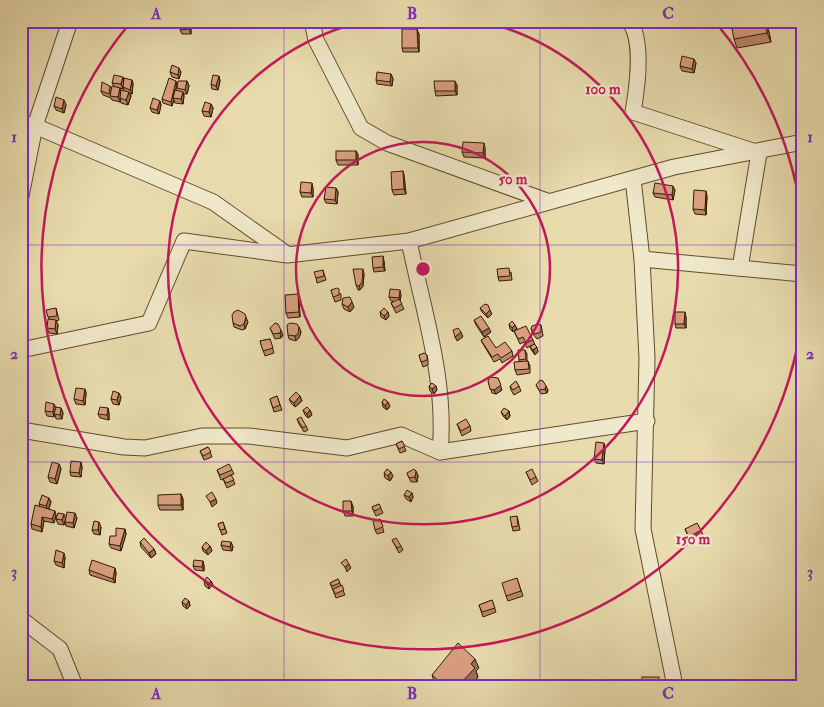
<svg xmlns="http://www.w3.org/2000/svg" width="824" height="707" font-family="'IM FELL Double Pica',serif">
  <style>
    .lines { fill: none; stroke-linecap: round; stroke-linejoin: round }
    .street-casing { stroke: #604c2c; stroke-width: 17 }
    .street { stroke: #f0e8ca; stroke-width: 15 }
    .wall { fill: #bb896e; stroke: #321c01; fill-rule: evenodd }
    .shaded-wall { fill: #986f5a; stroke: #321c01 }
    .building { fill: #d99f80; stroke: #321c01 }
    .grid { fill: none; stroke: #7b2cbf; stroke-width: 1; stroke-opacity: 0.55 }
    .ring { fill: none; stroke: #c2185b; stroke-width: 2.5 }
    .centre { fill: #c2185b; stroke: #f0e8ca; stroke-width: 2.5 }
    .ring-label { font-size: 15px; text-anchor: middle; font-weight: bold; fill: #c2185b; stroke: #f0e8ca; stroke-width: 4.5; stroke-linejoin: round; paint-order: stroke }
    .neatline { fill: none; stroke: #7b2cbf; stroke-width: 2 }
    .grid-label { font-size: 16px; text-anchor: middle; font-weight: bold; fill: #7b2cbf }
  </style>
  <rect width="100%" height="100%" fill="#e8dbad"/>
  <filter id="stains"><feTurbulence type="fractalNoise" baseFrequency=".004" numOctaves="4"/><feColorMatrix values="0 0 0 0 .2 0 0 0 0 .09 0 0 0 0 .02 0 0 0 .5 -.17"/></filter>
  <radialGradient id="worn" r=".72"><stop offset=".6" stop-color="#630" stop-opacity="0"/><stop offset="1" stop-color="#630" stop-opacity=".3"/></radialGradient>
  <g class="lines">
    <defs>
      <g id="street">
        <polyline points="312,21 316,40 361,128 387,143 547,201"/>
        <path d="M 629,21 C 644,40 637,89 633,112 L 759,153 L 740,268"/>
        <polyline points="21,123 35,126 213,202 284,252"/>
        <polyline points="633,179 642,259 647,358 643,529 675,686"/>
        <polyline points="21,196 35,126 70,21"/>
        <path d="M 409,241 C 423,310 447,381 440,452"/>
        <polyline points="642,259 803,274"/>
        <polyline points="21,350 149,323 184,241 287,255 409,241 674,167 803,142"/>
        <polyline points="21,430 124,447 145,448 202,436 249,436 347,448 401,435 440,452 647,421"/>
        <polyline points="21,619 60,649 75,686"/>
      </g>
    </defs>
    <!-- street casing -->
    <use href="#street" class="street-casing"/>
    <!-- street -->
    <use href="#street" class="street"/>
  </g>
  <!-- wall -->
  <g class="wall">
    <polygon points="189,21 191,25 191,34 182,34 180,30"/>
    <polygon points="803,21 803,30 795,29 793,24"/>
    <polygon points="766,23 769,32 771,42 737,48 734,39"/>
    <polygon points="419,34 419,52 403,52 402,48"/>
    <polygon points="696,63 694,73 682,71 680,66"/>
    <polygon points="170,72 181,72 179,79 172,77"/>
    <polygon points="391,74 393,79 392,86 377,84 376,80"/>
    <polygon points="219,76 220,81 218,90 212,89 211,84"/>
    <path d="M 132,80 L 133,84 L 132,94 L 130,94 L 131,96 L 128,105 L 121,103 L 120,99 L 120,102 L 112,100 L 111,98 L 103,95 L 101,91 L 110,86 L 112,89 L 114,86 L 112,83 ZM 123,87 L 124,90 L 121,91 L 120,88 L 123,89 Z"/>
    <polygon points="187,81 189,86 187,94 183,94 184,96 183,104 175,103 174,100 172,106 163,103 162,99 177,85"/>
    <polygon points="457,85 457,95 436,96 435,91"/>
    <polygon points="160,101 161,105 159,114 152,112 150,108"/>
    <polygon points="211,104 213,108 211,117 204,116 202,111"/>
    <polygon points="66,105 64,113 56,110 54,106"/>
    <polygon points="485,148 485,158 464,157 462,152"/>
    <polygon points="356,151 358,155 358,165 338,165 336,160"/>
    <polygon points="404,175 406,194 394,195 392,190"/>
    <polygon points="313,188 313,197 302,197 300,192"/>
    <polygon points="336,188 338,192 337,204 326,203 324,199"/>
    <polygon points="675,190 673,200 655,197 653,193"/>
    <polygon points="707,196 706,215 695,214 693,209"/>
    <polygon points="384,261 385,271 374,272 373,268"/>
    <polygon points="323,270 326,280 317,283 316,278"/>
    <polygon points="511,272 512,280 499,281 498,277"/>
    <polygon points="364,274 363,286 360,290 358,290 356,285"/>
    <polygon points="331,290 341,294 341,300 335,302"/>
    <polygon points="401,295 400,301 404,309 396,313 391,303 393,301 391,301 389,297"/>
    <polygon points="299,299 300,317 288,318 286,313"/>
    <polygon points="342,304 354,307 350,312 344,309"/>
    <polygon points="56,308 59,320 56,321 58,325 57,334 49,333 47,328 49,319 48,317"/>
    <polygon points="480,308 492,314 488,318 482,312"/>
    <polygon points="380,312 388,312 389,316 386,320 381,317"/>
    <polygon points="686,317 686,328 676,328 675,324"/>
    <polygon points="474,320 491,332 484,337 476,325"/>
    <polygon points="248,322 245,329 242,330 234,327 233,323"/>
    <polygon points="509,324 515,325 517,329 516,330 533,340 538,352 535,355 532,351 530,347 532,345 527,348 524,342 520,344 514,331 513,332 510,329"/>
    <polygon points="541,325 542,330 543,336 537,339 533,334 531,329"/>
    <polygon points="299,327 301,332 299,338 296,341 289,339 288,335"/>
    <polygon points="270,328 283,335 281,338 275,339"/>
    <polygon points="270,339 274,353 265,356 260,341"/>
    <polygon points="481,340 496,348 512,351 513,356 502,363 500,359 494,362 483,344"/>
    <polygon points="525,350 527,354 527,361 528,361 530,366 530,373 517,375 515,370 519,362 519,360"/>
    <polygon points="419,355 427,355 428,360 428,365 423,367"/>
    <polygon points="488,381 502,390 496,394 492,393"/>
    <polygon points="536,385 548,390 547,393 541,394"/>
    <polygon points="429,386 436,386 437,390 434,394 430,391"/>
    <polygon points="510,386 519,386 521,391 514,395 511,390"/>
    <polygon points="85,389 86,393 85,405 76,404 74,399"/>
    <polygon points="277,396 282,410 274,412 270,399"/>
    <polygon points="300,396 302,401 295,407 291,403 289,399"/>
    <polygon points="121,397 119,405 113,404 111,399"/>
    <polygon points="382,402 390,406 387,410 383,407"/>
    <polygon points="54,404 55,408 61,408 63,413 62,419 56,419 55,415 54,417 47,416 45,411"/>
    <polygon points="108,408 109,413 109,420 100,418 98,414"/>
    <polygon points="303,410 310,410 312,415 308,418 305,415"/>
    <polygon points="509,411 510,416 507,420 503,416 501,412"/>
    <polygon points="297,419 306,426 308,430 304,432 299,424"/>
    <polygon points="457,424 470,426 471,431 462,436"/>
    <polygon points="402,441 406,451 400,453 396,444"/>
    <polygon points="208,447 212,457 204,460 200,451"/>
    <polygon points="605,448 604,464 596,463 594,459"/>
    <polygon points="81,462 82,467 81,477 71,476 70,472"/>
    <polygon points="59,464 61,469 57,484 50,482 48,477"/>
    <polygon points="217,470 232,470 234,474 231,475 235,484 227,488 223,479 221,480"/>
    <polygon points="416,471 418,476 417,482 411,482 407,473"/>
    <polygon points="526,472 536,477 538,481 532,485"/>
    <polygon points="384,473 393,476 390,481 385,478"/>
    <polygon points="412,493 413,497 411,502 406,499 404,495"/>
    <polygon points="181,494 183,499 183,510 160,510 158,505"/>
    <polygon points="49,498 51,502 49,509 56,515 54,523 44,521 42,532 32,529 31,524 40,507 39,504"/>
    <polygon points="379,504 383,513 376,516 372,507"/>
    <polygon points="353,506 353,516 345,516 343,511"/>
    <polygon points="517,516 518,520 520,530 513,531 512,527"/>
    <polygon points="66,518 77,518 74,528 66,526 65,522 64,525 58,524 56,519"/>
    <polygon points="380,519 384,532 377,534 375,530"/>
    <polygon points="223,522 227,533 222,535 218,524"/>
    <polygon points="101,527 100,535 94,534 92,530"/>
    <polygon points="125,529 126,534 121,551 111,548 109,544 116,536"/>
    <polygon points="685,529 701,530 703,535 690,541"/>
    <polygon points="392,540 401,546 403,550 399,553"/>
    <polygon points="140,542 154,549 156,554 151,558 141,547"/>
    <polygon points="231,542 233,547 232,551 223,550 221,545"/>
    <polygon points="210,546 212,551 208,555 203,551 202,547"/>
    <polygon points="65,557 64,568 56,565 54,561"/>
    <polygon points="203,561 204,566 204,571 195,570 193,566"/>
    <polygon points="115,568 116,573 115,583 90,575 89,570"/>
    <polygon points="517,578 523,596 508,601 506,596"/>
    <polygon points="338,579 345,595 336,598 330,583"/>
    <polygon points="204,581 211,581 213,585 209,589 205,586"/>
    <polygon points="492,600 496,612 483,617 479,605"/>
    <polygon points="189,601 190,606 187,609 183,606 182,602"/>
    <polygon points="803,646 803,661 798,661 796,656"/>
    <polygon points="479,668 476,671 478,677 470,686 437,686 435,684 432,675"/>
  </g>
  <!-- shaded-wall -->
  <g class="shaded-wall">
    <polygon points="189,21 191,25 191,34 189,29"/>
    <polygon points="766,23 769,32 771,42 767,33"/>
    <polygon points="417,29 419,34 419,52 418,48"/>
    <polygon points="694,59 696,63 694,73 692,69"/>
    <polygon points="179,68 181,72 179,79 178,75"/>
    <polygon points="391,74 393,79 392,86 390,82"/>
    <polygon points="219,76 220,81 218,90 216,86"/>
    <polygon points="123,77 124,81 123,89 121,84"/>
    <polygon points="132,80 133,84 132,94 130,90"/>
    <polygon points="176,81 177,85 174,98 173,98 174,100 172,106 171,102"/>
    <polygon points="187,81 189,86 187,94 185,90"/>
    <polygon points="455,81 457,85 457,95 455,91"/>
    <polygon points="120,88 121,92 120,102 118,97"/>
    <polygon points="129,92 131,96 128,105 126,100"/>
    <polygon points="183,92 184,96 183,104 181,99"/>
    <polygon points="64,100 66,105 64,113 62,109"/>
    <polygon points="160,101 161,105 159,114 157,110"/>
    <polygon points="211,104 213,108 211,117 209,112"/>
    <polygon points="484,143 485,148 485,158 483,153"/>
    <polygon points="356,151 358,155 358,165 356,160"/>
    <polygon points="403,171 404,175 406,194 404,189"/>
    <polygon points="312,183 313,188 313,197 311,193"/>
    <polygon points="673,186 675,190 673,200 672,195"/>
    <polygon points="336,188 338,192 337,204 335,200"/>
    <polygon points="706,191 707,196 706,215 705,210"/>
    <polygon points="383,256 384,261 385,271 383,267"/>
    <polygon points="363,269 364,274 363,286 360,290 359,286"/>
    <polygon points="400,290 401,295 400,302 399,298"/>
    <polygon points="298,294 299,299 300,317 299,312"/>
    <polygon points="352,302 354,307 350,312 348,307"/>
    <polygon points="490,310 492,314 488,318 486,314"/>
    <polygon points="388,312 389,316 386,320 384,316"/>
    <polygon points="685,312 686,317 686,328 684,324"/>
    <polygon points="246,317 248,322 245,329 244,324"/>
    <polygon points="56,320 58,325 57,334 55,329"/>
    <polygon points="515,325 517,329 513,332 512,328"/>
    <polygon points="299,327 301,332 299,338 296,341 295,336"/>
    <polygon points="489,328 491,332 484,337 482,332"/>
    <polygon points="281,330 283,335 281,338 280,333"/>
    <polygon points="461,332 463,337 457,341 455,337"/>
    <polygon points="537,347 538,352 535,355 533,350"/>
    <polygon points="498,378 502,390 496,394 494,390"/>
    <polygon points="436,386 437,390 434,394 432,389"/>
    <polygon points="546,386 548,390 547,393 545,389"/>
    <polygon points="85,389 86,393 85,405 83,401"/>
    <polygon points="119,393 121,397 119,405 117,400"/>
    <polygon points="300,396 302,401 295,407 294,403"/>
    <polygon points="388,402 390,406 387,410 385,406"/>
    <polygon points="54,404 56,408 54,417 53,412"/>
    <polygon points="61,408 63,413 62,419 60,415"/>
    <polygon points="108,408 109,413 109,420 107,415"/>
    <polygon points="310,410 312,415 308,418 307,414"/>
    <polygon points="509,411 510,416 507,420 505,416"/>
    <polygon points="604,443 605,448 604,464 602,460"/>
    <polygon points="81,462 82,467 81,477 79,473"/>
    <polygon points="59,464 61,469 57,484 55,479"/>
    <polygon points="416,471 418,476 417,482 415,477"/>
    <polygon points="391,472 393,476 390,481 388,476"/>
    <polygon points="412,493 413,497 411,502 409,497"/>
    <polygon points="181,494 183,499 183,510 181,505"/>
    <polygon points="49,498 51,502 48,510 46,506"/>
    <polygon points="216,499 217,503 212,507 210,502"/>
    <polygon points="351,501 353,506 353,516 352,511"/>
    <polygon points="55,511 56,515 54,523 52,519"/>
    <polygon points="75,513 77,518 74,528 73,523"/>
    <polygon points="64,514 66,518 64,525 62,520"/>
    <polygon points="42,517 44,521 42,532 41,527"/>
    <polygon points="99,522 101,527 100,535 98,530"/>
    <polygon points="125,529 126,534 121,551 120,546"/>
    <polygon points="231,542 233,547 232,551 230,547"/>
    <polygon points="210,546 212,551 208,555 206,551"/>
    <polygon points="154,549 156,554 151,558 149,553"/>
    <polygon points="64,553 65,557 64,568 62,563"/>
    <polygon points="203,561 204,566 204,571 202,567"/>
    <polygon points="349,564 351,568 347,572 345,567"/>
    <polygon points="115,568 116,573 115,583 113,579"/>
    <polygon points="211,581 213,585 209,589 208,585"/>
    <polygon points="189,601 190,606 187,609 186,605"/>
    <polygon points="475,659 479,668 476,671 478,677 470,686 458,686 471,664"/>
    <polygon points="446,682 447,686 443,686 443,685"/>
  </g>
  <!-- building -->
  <g class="building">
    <polygon points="180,21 189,21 189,29 180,30"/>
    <polygon points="794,21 803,21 802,25 793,24"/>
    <polygon points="766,23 767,33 734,39 732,29"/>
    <polygon points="402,29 417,29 418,48 402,48"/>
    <polygon points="682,56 694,59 692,69 680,66"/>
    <polygon points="172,65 179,68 178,75 170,72"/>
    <polygon points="377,72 391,74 390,82 376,80"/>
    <polygon points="114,75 123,77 121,84 112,83"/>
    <polygon points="213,75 219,76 216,86 211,84"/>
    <polygon points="124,78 132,80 130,90 123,87"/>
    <polygon points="169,78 176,81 171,102 162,99"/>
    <polygon points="178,81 187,81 185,90 177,88"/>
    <polygon points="434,81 455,81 455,91 435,91"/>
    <polygon points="102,82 110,86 109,94 101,91"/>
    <polygon points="112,86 120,88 118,97 110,96"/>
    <polygon points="121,90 129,92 126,100 120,98"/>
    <polygon points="175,90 183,92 181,99 173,98"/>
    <polygon points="56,97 64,100 62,109 54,106"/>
    <polygon points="153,98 160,101 157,110 150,108"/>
    <polygon points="205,102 211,104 209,112 202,111"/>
    <polygon points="463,142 484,143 483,153 462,152"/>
    <rect x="336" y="151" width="20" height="9"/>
    <polygon points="403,171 404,189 392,190 391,172"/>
    <polygon points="301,182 312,183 311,193 300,192"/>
    <polygon points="655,183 673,186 672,195 653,193"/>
    <polygon points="326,187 336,188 335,200 324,199"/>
    <polygon points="694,190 706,191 705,210 693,209"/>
    <polygon points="383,256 383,267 373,268 372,257"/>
    <polygon points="509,268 510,276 498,277 497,269"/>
    <polygon points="353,269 363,269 362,282 359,286 356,285"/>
    <polygon points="323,270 324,276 316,278 314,272"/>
    <polygon points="337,288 339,289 339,295 333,297 331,290"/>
    <polygon points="390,289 400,290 399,298 389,297"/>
    <polygon points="298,294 299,312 286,313 285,295"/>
    <polygon points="350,297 352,302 348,307 342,304 343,298"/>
    <polygon points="399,299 402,304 394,308 391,303"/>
    <polygon points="485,304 488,305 490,310 486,314 480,308"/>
    <polygon points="56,308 57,316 48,317 46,310"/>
    <polygon points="384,308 388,312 384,316 380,312"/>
    <polygon points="238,310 245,314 246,317 244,324 240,326 233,323 232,315 234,312"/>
    <polygon points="675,312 685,312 684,324 675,324"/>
    <polygon points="481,316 489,328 482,332 474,320"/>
    <polygon points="48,319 56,320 55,329 47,328"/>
    <polygon points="512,321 515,325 512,328 509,324"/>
    <polygon points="275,323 278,324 281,330 280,333 273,334 270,328"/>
    <polygon points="290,323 297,324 299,327 298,334 295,336 288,335 287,325"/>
    <polygon points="538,324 541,325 541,332 535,334 531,329 532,326"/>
    <polygon points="526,326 533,340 526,343 523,337 518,339 514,331"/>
    <polygon points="458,328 461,332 455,337 453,330"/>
    <polygon points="488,336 496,348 505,342 512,351 501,358 498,354 492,357 481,340"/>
    <polygon points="270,339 273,348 263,351 260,341"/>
    <polygon points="534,344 537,347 533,350 530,347"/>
    <polygon points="518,350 525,350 526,359 519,360"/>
    <polygon points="424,353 427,355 427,360 421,362 419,355"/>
    <polygon points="528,361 529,369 515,370 514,362"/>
    <polygon points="490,377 498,378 501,385 494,390 490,389 488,381"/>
    <polygon points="540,380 543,381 546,386 545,389 539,390 536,385"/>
    <polygon points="516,381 519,386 513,390 510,386"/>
    <polygon points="432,383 436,386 432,389 429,386"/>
    <polygon points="76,388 85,389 83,401 74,399"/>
    <polygon points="113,391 119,393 117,400 111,399"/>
    <polygon points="296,392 300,396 294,403 289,399"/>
    <polygon points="277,396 280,405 273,408 270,399"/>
    <polygon points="384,399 388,402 385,406 382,402"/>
    <polygon points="46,402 54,404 53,412 45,411"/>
    <polygon points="56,407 61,408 60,415 54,414"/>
    <polygon points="100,407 108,408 107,415 98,414"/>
    <polygon points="307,407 310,410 307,414 303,410"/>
    <polygon points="504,408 509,411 505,416 501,412"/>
    <polygon points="301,417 306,426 303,428 297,419"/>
    <polygon points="466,419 470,426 461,431 457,424"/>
    <polygon points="402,441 405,446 399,449 396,444"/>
    <polygon points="596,442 604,443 602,460 594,459"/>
    <polygon points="208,447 211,452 203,456 200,451"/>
    <polygon points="71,461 81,462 79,473 70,472"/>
    <polygon points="52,462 59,464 55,479 48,477"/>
    <polygon points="229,464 232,470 220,475 217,470"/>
    <polygon points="387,469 391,472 388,476 384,473"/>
    <polygon points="414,469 416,471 415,477 409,478 407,473"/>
    <polygon points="532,469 536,477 530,480 526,472"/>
    <polygon points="231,475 234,480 226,483 223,479"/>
    <polygon points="407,490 412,493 409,497 404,495"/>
    <polygon points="212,492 216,499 210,502 206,496"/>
    <polygon points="181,494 181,505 158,505 158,495"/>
    <polygon points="42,495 49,498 46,506 39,504"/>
    <polygon points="343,501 351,501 352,511 343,511"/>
    <polygon points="379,504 381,508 374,511 372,507"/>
    <polygon points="35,505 55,511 52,519 42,517 41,527 31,524"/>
    <polygon points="67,512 75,513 73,523 65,522"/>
    <polygon points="58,513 64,514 62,520 56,519"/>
    <polygon points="517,516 518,526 512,527 510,517"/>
    <polygon points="380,519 383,527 375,530 373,521"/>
    <polygon points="94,521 99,522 98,530 92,530"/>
    <polygon points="223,522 225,529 220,530 218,524"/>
    <polygon points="697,523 701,530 689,537 685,529"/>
    <polygon points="116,528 125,529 120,546 109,544 110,536 116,536"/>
    <polygon points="144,538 154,549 149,553 140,542"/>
    <polygon points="396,538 401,546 397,548 392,540"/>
    <polygon points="222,541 231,542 230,547 221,545"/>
    <polygon points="206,542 210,546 206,551 202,547"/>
    <polygon points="56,550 64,553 62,563 54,561"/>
    <polygon points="346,559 349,564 345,567 341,563"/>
    <polygon points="92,560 115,568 113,579 89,570"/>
    <polygon points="194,560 203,561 202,567 193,566"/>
    <polygon points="207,577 211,581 208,585 204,581"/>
    <polygon points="517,578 521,591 506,596 502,583"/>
    <polygon points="338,579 340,583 332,586 330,583"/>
    <polygon points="342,585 344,590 335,594 333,589"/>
    <polygon points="185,598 189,601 186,605 182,602"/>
    <polygon points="492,600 495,608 482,612 479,605"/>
    <polygon points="458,643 475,659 471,664 475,668 458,686 450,686 446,682 443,685 432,675"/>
    <polygon points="797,646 803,646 803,657 796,656"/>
    <rect x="642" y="677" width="17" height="9"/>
  </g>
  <!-- grid -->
  <path class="grid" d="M 284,21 L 284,686M 540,21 L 540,686M 21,245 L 803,245M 21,462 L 803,462"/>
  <!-- distance rings -->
  <g class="ring">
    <circle cx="423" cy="269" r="127"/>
    <path d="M485 22A255 255 0 1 1 361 22"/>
    <path d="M803 312A382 382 0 1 1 130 23M716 23A382 382 0 0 1 803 226"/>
  </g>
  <circle cx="423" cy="269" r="8" class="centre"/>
  <g class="ring-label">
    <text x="603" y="94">100 m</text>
    <text x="513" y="184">50 m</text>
    <text x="693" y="544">150 m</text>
  </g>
  <!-- margin -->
  <rect width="824" height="707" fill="none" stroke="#e8dbad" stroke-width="55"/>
  <rect x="28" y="28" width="768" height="652" class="neatline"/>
  <g class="grid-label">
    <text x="156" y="19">A</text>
    <text x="412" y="19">B</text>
    <text x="668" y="19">C</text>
    <text x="14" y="142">1</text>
    <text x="810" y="142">1</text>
    <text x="14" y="359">2</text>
    <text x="810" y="359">2</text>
    <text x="14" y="577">3</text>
    <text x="810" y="577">3</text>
    <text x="156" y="699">A</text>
    <text x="412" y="699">B</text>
    <text x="668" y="699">C</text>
  </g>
  <rect width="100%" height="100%" filter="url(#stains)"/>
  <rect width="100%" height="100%" fill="url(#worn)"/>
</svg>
